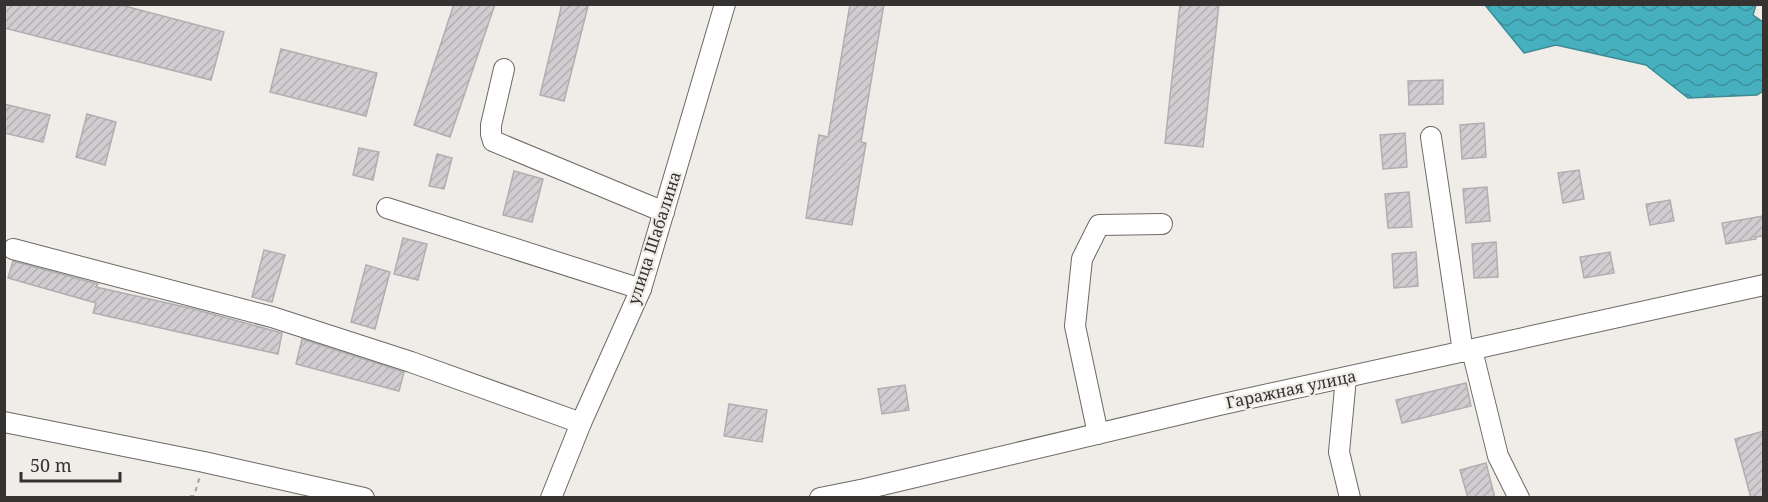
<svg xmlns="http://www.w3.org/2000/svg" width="1768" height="502" font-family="'Noto Serif',serif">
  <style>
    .water { fill: url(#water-waves); stroke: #418a94; stroke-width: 1.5 }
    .building { fill: url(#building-hatch); stroke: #b1aeb2; stroke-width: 1.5 }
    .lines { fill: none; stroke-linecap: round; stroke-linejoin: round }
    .minor-casing { stroke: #6c6a65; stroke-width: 22 }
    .path { stroke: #a2a09d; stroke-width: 2; stroke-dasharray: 4.5 4.5; stroke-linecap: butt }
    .minor { stroke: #fff; stroke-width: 20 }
    .labels { text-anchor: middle; stroke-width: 4.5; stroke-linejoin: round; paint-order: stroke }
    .street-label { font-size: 16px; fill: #343331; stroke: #f0ede9 }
  </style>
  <defs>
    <pattern id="water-waves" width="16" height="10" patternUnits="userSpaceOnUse" patternTransform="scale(1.5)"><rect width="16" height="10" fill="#47b0be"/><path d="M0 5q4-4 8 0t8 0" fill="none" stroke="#3c909b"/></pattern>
    <pattern id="building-hatch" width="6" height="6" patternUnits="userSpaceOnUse" patternTransform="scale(1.5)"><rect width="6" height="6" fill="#d0cdd1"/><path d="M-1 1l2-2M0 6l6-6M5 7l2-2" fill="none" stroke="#b3b0b4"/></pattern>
  </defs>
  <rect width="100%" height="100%" fill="#f0ede9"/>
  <!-- water -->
  <polygon class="water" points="1485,5 1756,5 1753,15 1763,22 1763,91 1757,95 1688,98 1646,65 1556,45 1524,53"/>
  <!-- building -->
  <g class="building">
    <polygon points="4,4 117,4 224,32 211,80 4,28"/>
    <polygon points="454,4 495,4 450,137 414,125"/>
    <polygon points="562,4 581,4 588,6 564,101 540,95"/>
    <polygon points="850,4 884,4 861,142 866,143 852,225 806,218 819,135 828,137"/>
    <polygon points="1180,4 1219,4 1203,147 1165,143"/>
    <polygon points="281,49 377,73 366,116 270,92"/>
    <polygon points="1443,80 1443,104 1409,105 1408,81"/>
    <polygon points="4,104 50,115 43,142 4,133"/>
    <polygon points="87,114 116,122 105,165 76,157"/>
    <polygon points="1484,123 1486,157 1462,159 1460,125"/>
    <polygon points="1405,133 1407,167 1383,169 1380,135"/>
    <polygon points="359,148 379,152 373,180 353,175"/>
    <polygon points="437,154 452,158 444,189 429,186"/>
    <polygon points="1579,170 1584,199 1563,203 1558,173"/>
    <polygon points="514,171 543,179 532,222 503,215"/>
    <polygon points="1487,187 1490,221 1466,223 1463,189"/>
    <polygon points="1409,192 1412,227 1388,228 1385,194"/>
    <polygon points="1670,200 1674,221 1650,225 1646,204"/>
    <polygon points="1764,216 1764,236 1755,237 1756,239 1726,244 1722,223"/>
    <polygon points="403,238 427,244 418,280 394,274"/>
    <polygon points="1496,242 1498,277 1474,278 1472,244"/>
    <polygon points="264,250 285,255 272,302 252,297"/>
    <polygon points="1416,252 1418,286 1394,288 1392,254"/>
    <polygon points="1610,252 1614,273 1584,278 1580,257"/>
    <polygon points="13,261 98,284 96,287 194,309 282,333 278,354 93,313 96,303 8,278"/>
    <polygon points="366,265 390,272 375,329 351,322"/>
    <polygon points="302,339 404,372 399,391 296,364"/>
    <polygon points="1466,383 1471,406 1402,423 1396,400"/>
    <polygon points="905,385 909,410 882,414 878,389"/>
    <polygon points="729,404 767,410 762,442 724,436"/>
    <polygon points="1764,431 1764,498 1751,498 1735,439"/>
    <polygon points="1486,463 1495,498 1468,498 1460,470"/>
  </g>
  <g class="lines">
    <defs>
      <g id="minor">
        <polyline points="504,69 491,125 491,134 493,141 664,212"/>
        <polyline points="1431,137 1463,352"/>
        <polyline points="387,208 641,289"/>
        <polyline points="13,249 272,317 411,362 581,423"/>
        <polyline points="1472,350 1498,456 1519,498"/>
        <polyline points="1346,378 1339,452 1350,498"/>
        <polyline points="4,422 204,462 364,498"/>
        <polyline points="1098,434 1075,326 1082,259 1099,225 1162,224"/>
        <polyline points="551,498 581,423 641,289 725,4"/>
        <polyline points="820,498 865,489 1219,405 1764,285"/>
      </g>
    </defs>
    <!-- minor casing -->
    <use href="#minor" class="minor-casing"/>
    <!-- path -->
    <polyline class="path" points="172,498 194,496 200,476"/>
    <!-- minor -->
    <use href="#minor" class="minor"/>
  </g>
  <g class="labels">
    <!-- street labels -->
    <g class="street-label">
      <text transform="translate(654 238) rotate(-72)" y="6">улица Шабалина</text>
      <text transform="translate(1291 389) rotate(-12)" y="6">Гаражная улица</text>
    </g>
  </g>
  <!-- border -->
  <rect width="1768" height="502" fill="none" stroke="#343331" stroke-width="12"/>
  <!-- scale -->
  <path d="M21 472v9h99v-9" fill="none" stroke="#343331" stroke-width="3"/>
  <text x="30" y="472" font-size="18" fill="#343331" stroke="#f0ede9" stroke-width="4.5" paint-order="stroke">50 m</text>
</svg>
